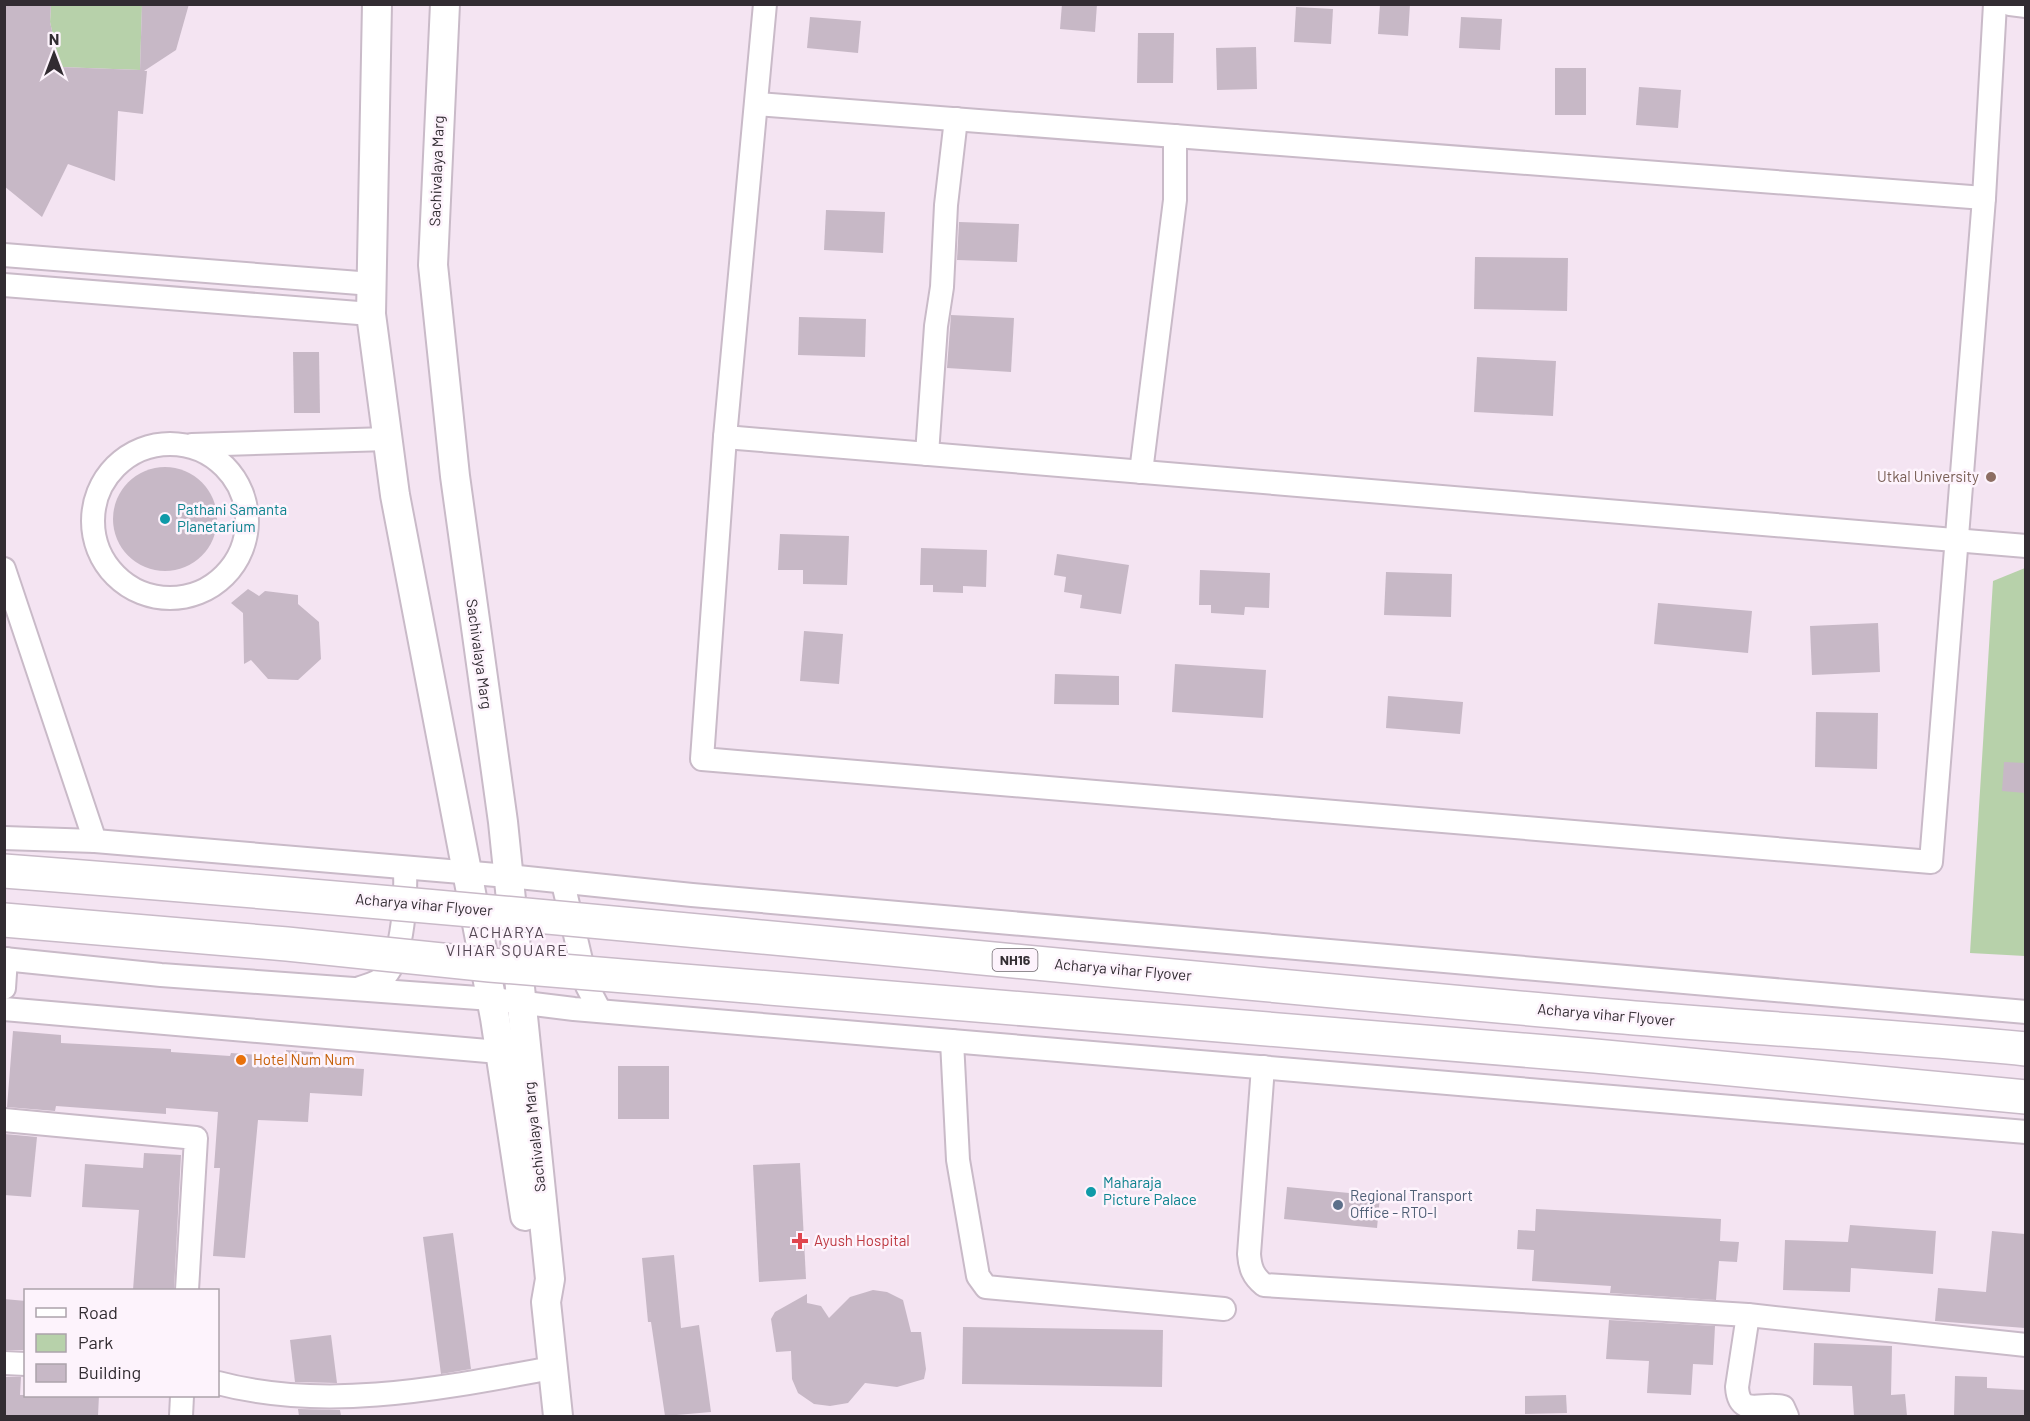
<svg xmlns="http://www.w3.org/2000/svg" width="2030" height="1421" font-family="Barlow,sans-serif">
  <style>
    .green { fill: #b7d1aa }
    .building { fill: #c7b8c6 }
    .lines { fill: none; stroke-linecap: round; stroke-linejoin: round }
    .minor-casing { stroke: #c9bac8; stroke-width: 26 }
    .major-casing { stroke: #c9bac8; stroke-width: 32 }
    .minor { stroke: #fff; stroke-width: 22 }
    .major { stroke: #fff; stroke-width: 28 }
    .highway-bridge-casing { stroke: #c9bac8; stroke-width: 36; stroke-linecap: butt }
    .highway-bridge { stroke: #fff; stroke-width: 33 }
    .education-dot { fill: #8d6e63; stroke: #fdf3fc; stroke-width: 2 }
    .culture-dot { fill: #0f9aa8; stroke: #fdf3fc; stroke-width: 2 }
    .food-dot { fill: #e8710a; stroke: #fdf3fc; stroke-width: 2 }
    .service-dot { fill: #5c6f8a; stroke: #fdf3fc; stroke-width: 2 }
    .health-dot { fill: #e0444e; stroke: #fdf3fc; stroke-width: 2 }
    .labels { text-anchor: middle; stroke-width: 5; stroke-linejoin: round; paint-order: stroke }
    .shield { fill: #fdf3fc; stroke: #6f686f; stroke-width: 1.5 }
    .shield-label { font-size: 14px; font-weight: bold; fill: #322c32 }
    .street-label { font-size: 15px; fill: #322c32; stroke: #fdf3fc }
    .education-label { font-size: 15px; fill: #785e54; stroke: #fdf3fc; text-anchor: end }
    .culture-label { font-size: 15px; fill: #0d838f; stroke: #fdf3fc; text-anchor: start }
    .food-label { font-size: 15px; fill: #c56008; stroke: #fdf3fc; text-anchor: start }
    .service-label { font-size: 15px; fill: #4e5e75; stroke: #fdf3fc; text-anchor: start }
    .health-label { font-size: 15px; fill: #be3a42; stroke: #fdf3fc; text-anchor: start }
    .neighbourhood-label { font-size: 16px; letter-spacing: 1.5px; fill: #554854; stroke: #fdf3fc }
  </style>
  <rect width="100%" height="100%" fill="#f4e4f2"/>
  <!-- green -->
  <g class="green">
    <polygon points="51,5 142,5 140,70 60,67 50,22"/>
    <polygon points="2025,568 2025,956 1970,953 1993,581"/>
  </g>
  <!-- building -->
  <g class="building">
    <polygon points="4,4 51,4 50,22 60,67 140,70 142,4 189,4 176,50 144,71 147,71 143,114 118,111 115,181 68,164 42,217 4,186"/>
    <polygon points="1062,4 1097,4 1095,32 1060,29"/>
    <polygon points="1380,4 1410,4 1408,36 1378,34"/>
    <polygon points="1296,7 1333,9 1331,44 1294,42"/>
    <polygon points="810,17 861,21 858,53 807,48"/>
    <polygon points="1461,17 1502,19 1500,50 1459,48"/>
    <polygon points="1138,33 1174,33 1173,83 1137,83"/>
    <polygon points="1256,47 1257,89 1217,90 1216,48"/>
    <rect x="1555" y="68" width="31" height="47"/>
    <polygon points="1639,87 1681,90 1678,128 1636,125"/>
    <polygon points="826,210 885,212 883,253 824,250"/>
    <polygon points="959,222 1019,224 1017,262 957,260"/>
    <polygon points="1475,257 1568,258 1567,311 1474,309"/>
    <polygon points="951,315 1014,318 1011,372 947,368"/>
    <polygon points="799,317 866,319 865,357 798,355"/>
    <polygon points="293,352 319,352 320,413 294,413"/>
    <polygon points="1477,357 1556,361 1553,416 1474,412"/>
    <circle cx="165" cy="519" r="52"/>
    <polygon points="780,534 849,536 847,585 803,584 803,570 778,570"/>
    <polygon points="921,548 987,550 986,587 963,586 963,593 933,592 933,585 920,585"/>
    <polygon points="1057,554 1129,565 1121,614 1080,608 1082,595 1064,592 1066,577 1054,575"/>
    <polygon points="1200,570 1270,573 1269,608 1245,607 1244,615 1211,613 1211,605 1199,605"/>
    <polygon points="1386,572 1452,574 1451,617 1384,615"/>
    <polygon points="248,589 259,596 265,591 298,595 298,604 319,622 321,659 298,680 268,679 251,660 244,664 243,613 231,603"/>
    <polygon points="1658,603 1752,611 1748,653 1654,644"/>
    <polygon points="1878,623 1880,672 1812,675 1810,626"/>
    <polygon points="804,631 843,634 839,684 800,681"/>
    <polygon points="1175,664 1266,670 1263,718 1172,712"/>
    <polygon points="1055,674 1119,676 1119,705 1054,704"/>
    <polygon points="1388,696 1463,702 1460,734 1386,728"/>
    <polygon points="1816,712 1878,713 1877,769 1815,767"/>
    <polygon points="2004,762 2025,763 2025,793 2002,791"/>
    <polygon points="13,1031 61,1035 61,1043 171,1049 171,1052 230,1056 231,1053 286,1057 286,1050 313,1052 313,1066 364,1069 362,1096 310,1093 308,1122 258,1120 245,1258 213,1256 220,1168 214,1168 218,1112 166,1108 166,1114 56,1106 55,1111 7,1107"/>
    <rect x="618" y="1066" width="51" height="53"/>
    <polygon points="5,1134 37,1137 31,1197 4,1195"/>
    <polygon points="144,1153 181,1155 174,1290 133,1290 139,1210 82,1207 85,1164 143,1168"/>
    <polygon points="800,1163 806,1279 759,1282 753,1165"/>
    <polygon points="1287,1187 1380,1196 1377,1228 1284,1219"/>
    <polygon points="1536,1209 1721,1219 1720,1241 1739,1242 1737,1262 1719,1261 1716,1300 1610,1293 1611,1286 1532,1281 1534,1250 1517,1249 1518,1230 1535,1231"/>
    <polygon points="1850,1225 1936,1231 1933,1274 1851,1268 1850,1292 1783,1290 1785,1240 1848,1242"/>
    <polygon points="1992,1231 2025,1234 2025,1328 1935,1321 1938,1288 1986,1292"/>
    <polygon points="453,1233 471,1369 441,1374 423,1237"/>
    <polygon points="674,1255 681,1328 699,1325 711,1412 665,1416 651,1322 648,1322 642,1258"/>
    <polygon points="873,1290 887,1292 903,1300 911,1332 921,1332 926,1369 924,1379 897,1387 865,1383 848,1403 830,1406 814,1404 798,1393 792,1379 791,1351 776,1352 771,1319 775,1312 807,1294 807,1303 821,1306 829,1318 850,1297"/>
    <polygon points="4,1299 26,1301 26,1350 4,1350"/>
    <polygon points="1609,1320 1715,1326 1713,1365 1693,1364 1691,1395 1647,1393 1649,1361 1606,1359"/>
    <polygon points="963,1327 1163,1330 1162,1387 962,1384"/>
    <polygon points="331,1335 337,1383 295,1382 290,1340"/>
    <polygon points="1814,1343 1892,1346 1891,1395 1905,1394 1907,1416 1854,1416 1852,1386 1813,1385"/>
    <polygon points="1955,1376 1987,1377 1987,1388 2025,1390 2025,1416 1954,1416"/>
    <polygon points="4,1377 21,1377 20,1395 99,1395 98,1416 4,1416"/>
    <polygon points="1566,1395 1567,1413 1525,1414 1525,1396"/>
    <polygon points="298,1409 340,1410 341,1416 299,1416"/>
  </g>
  <g class="lines">
    <defs>
      <g id="minor">
        <polyline points="765,4 725,437 702,759 1931,862 1984,198 1995,4"/>
        <polyline points="2010,4 2026,6"/>
        <polyline points="757,104 1984,198"/>
        <polyline points="4,255 372,284"/>
        <polyline points="4,285 371,314"/>
        <polyline points="725,437 2026,546"/>
        <circle cx="170" cy="521" r="77"/>
        <polyline points="192,445 388,439"/>
        <polyline points="927,454 936,326 942,287 946,205 956,119"/>
        <polyline points="1141,472 1175,200 1175,136"/>
        <polyline points="4,569 95,841"/>
        <polyline points="4,838 95,841 508,876 692,895 2026,1012"/>
        <polyline points="563,883 587,986 600,1011"/>
        <polyline points="4,959 161,975 492,999 574,1009 2026,1132"/>
        <polyline points="4,988 6,959"/>
        <path d="M 360,988 C 368,985 379,983 385,976 C 404,955 406,895 405,868"/>
        <polyline points="4,1009 499,1052"/>
        <polyline points="952,1041 958,1160 978,1276 986,1287 1224,1309"/>
        <path d="M 1263,1067 L 1249,1254 C 1250,1268 1253,1276 1264,1285 L 1748,1315 L 2026,1345"/>
        <polyline points="4,1120 196,1138 187,1290"/>
        <path d="M 1748,1315 L 1737,1387 C 1739,1419 1763,1401 1783,1407 L 1787,1416"/>
        <polyline points="4,1363 26,1364"/>
        <path d="M 218,1383 C 327,1412 443,1388 552,1368"/>
        <polyline points="181,1416 182,1396"/>
      </g>
      <g id="major">
        <polyline points="377,4 371,314 395,495 495,1018 525,1216"/>
        <polyline points="445,4 433,265 455,476 503,822 550,1279 546,1302 558,1416"/>
      </g>
    </defs>
    <!-- minor casing -->
    <use href="#minor" class="minor-casing"/>
    <!-- major casing -->
    <use href="#major" class="major-casing"/>
    <!-- minor -->
    <use href="#minor" class="minor"/>
    <!-- major -->
    <use href="#major" class="major"/>
    <defs>
      <g id="highway-bridge">
        <path d="M 4,871 C 533,911 1060,968 1588,1014 C 1734,1027 1880,1035 2026,1049"/>
        <polyline points="4,920 287,944 490,965 1595,1056 2026,1097"/>
      </g>
    </defs>
    <!-- highway-bridge casing -->
    <use href="#highway-bridge" class="highway-bridge-casing"/>
    <!-- highway-bridge -->
    <use href="#highway-bridge" class="highway-bridge"/>
  </g>
  <!-- markers -->
  <circle class="education-dot" cx="1991" cy="477" r="6"/>
  <g class="culture-dot">
    <circle cx="165" cy="519" r="6"/>
    <circle cx="1091" cy="1192" r="6"/>
  </g>
  <circle class="food-dot" cx="241" cy="1060" r="6"/>
  <circle class="service-dot" cx="1338" cy="1205" r="6"/>
  <path class="health-dot" d="M797 1232h6v6h6v6h-6v6h-6v-6h-6v-6h6z"/>
  <g class="labels">
    <!-- shield labels -->
    <rect class="shield" x="992.5" y="949" width="45" height="22" rx="4.5"/>
    <g class="shield-label">
      <text x="1015" y="965">NH16</text>
    </g>
    <!-- street labels -->
    <g class="street-label">
      <text transform="translate(437 171) rotate(-88)" y="5">Sachivalaya Marg</text>
      <text transform="translate(479 654) rotate(82)" y="5">Sachivalaya Marg</text>
      <text transform="translate(424 905) rotate(5)" y="5">Acharya vihar Flyover</text>
      <text transform="translate(1123 970) rotate(5)" y="5">Acharya vihar Flyover</text>
      <text transform="translate(1606 1015) rotate(5)" y="5">Acharya vihar Flyover</text>
      <text transform="translate(535 1137) rotate(-96)" y="5">Sachivalaya Marg</text>
    </g>
    <!-- education labels -->
    <g class="education-label">
      <text x="1979" y="482">Utkal University</text>
    </g>
    <!-- culture labels -->
    <g class="culture-label">
      <text x="177" y="515">Pathani Samanta<tspan x="177" dy="17">Planetarium</tspan></text>
      <text x="1103" y="1188">Maharaja<tspan x="1103" dy="17">Picture Palace</tspan></text>
    </g>
    <!-- food labels -->
    <g class="food-label">
      <text x="253" y="1065">Hotel Num Num</text>
    </g>
    <!-- service labels -->
    <g class="service-label">
      <text x="1350" y="1201">Regional Transport<tspan x="1350" dy="17">Office - RTO-I</tspan></text>
    </g>
    <!-- health labels -->
    <g class="health-label">
      <text x="814" y="1246">Ayush Hospital</text>
    </g>
    <!-- neighbourhood labels -->
    <g class="neighbourhood-label">
      <text x="507" y="938">ACHARYA<tspan x="507" dy="18">VIHAR SQUARE</tspan></text>
    </g>
  </g>
  <!-- border -->
  <rect width="2030" height="1421" fill="none" stroke="#322c32" stroke-width="12"/>
  <!-- legend -->
  <rect x="24" y="1289" width="195" height="108" fill="#fdf3fc" stroke="#aca3ab" stroke-width="1.5"/>
  <rect x="36" y="1308" width="30" height="9" fill="#ffffff" stroke="#aca3ab" stroke-width="1.5"/>
  <text x="78" y="1319" font-size="18" fill="#322c32">Road</text>
  <rect x="36" y="1334" width="30" height="18" fill="#b7d1aa" stroke="#aca3ab" stroke-width="1.5"/>
  <text x="78" y="1349" font-size="18" fill="#322c32">Park</text>
  <rect x="36" y="1364" width="30" height="18" fill="#c7b8c6" stroke="#aca3ab" stroke-width="1.5"/>
  <text x="78" y="1379" font-size="18" fill="#322c32">Building</text>
  <!-- north arrow -->
  <g transform="translate(54 54)" stroke="#fdf3fc" stroke-width="4.5" paint-order="stroke">
  <path d="M0-4.5L10 22L0 15L-10 22Z" fill="#322c32"/>
  <text y="-9" font-size="16" font-weight="bold" text-anchor="middle" fill="#322c32">N</text>
  </g>
</svg>
